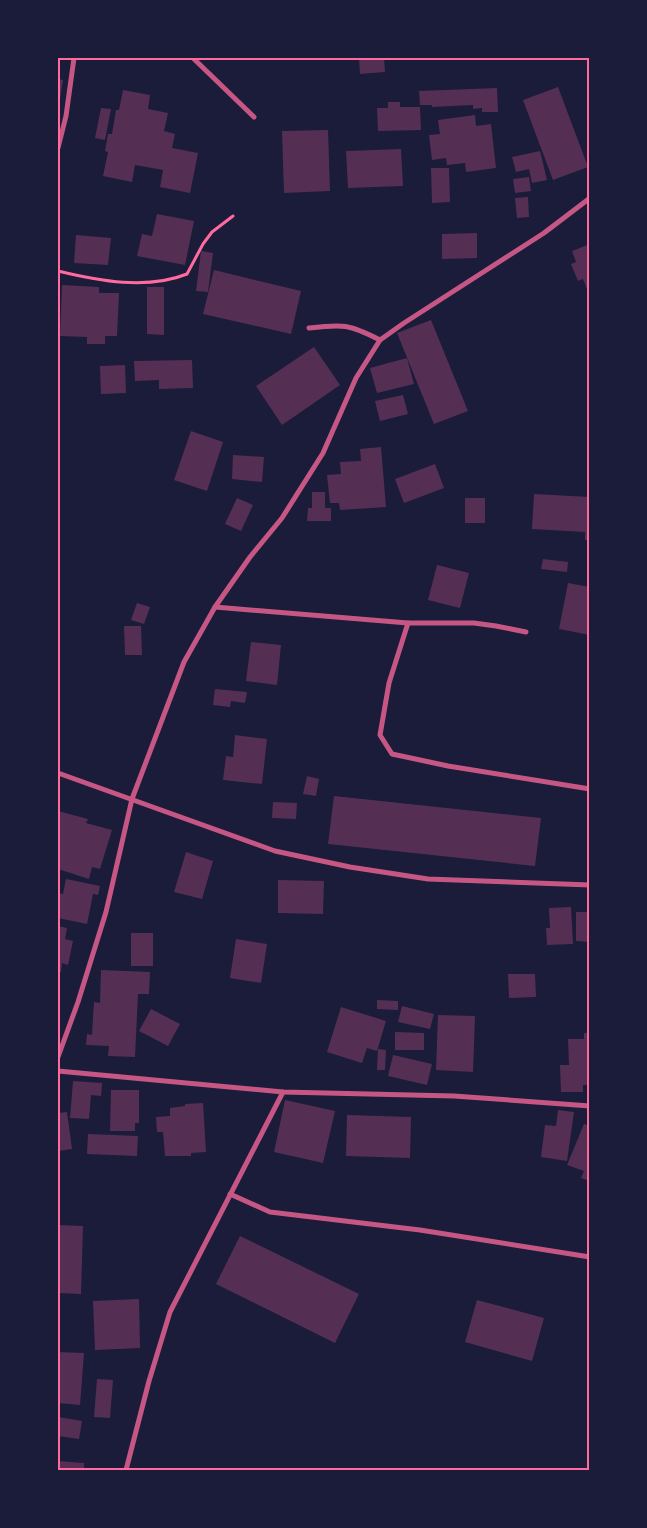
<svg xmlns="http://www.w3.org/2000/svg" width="647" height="1528" font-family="'Asap Condensed',sans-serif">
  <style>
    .building { fill: #542f53 }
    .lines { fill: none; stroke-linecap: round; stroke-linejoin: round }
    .path { stroke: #ff6b9d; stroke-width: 3 }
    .minor { stroke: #c65784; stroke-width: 5 }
    .neatline { fill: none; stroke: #ff6b9d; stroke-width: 2 }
  </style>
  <rect width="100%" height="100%" fill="#1b1b3a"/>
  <!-- building -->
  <g class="building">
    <polygon points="359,58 384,58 385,72 360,74"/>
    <polygon points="58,79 63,80 59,106 58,106"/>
    <polygon points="558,87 588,167 553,180 523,100"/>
    <polygon points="497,88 498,112 482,112 482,108 473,109 473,105 432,107 432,105 420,105 419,91"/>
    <polygon points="123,90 150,95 148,109 168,113 164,131 175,134 172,148 198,153 190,193 160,187 163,170 135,165 132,182 103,176 108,152 105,151 108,134 112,134 116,110 119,110"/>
    <polygon points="388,102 400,102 400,107 420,107 421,130 378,131 377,108 388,108"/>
    <polygon points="101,108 111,109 105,140 95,138"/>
    <polygon points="475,115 476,126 491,124 496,168 466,172 465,163 447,165 446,158 432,160 429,135 440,134 438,120"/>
    <polygon points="328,130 330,191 284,193 282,131"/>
    <polygon points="401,149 403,186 348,188 346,151"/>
    <polygon points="540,151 547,180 532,183 529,169 516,172 512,157"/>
    <polygon points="431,168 449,168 450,202 432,203"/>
    <polygon points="529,177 531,191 515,193 513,179"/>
    <polygon points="528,197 529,217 517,218 515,198"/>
    <polygon points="157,214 194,221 185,265 137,256 142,234 152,236"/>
    <polygon points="477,233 477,258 442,259 442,234"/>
    <polygon points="76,235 111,238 108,265 74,263"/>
    <polygon points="590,244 590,294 589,294 583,279 578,281 571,264 576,262 572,251"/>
    <polygon points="201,251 213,253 208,292 196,291"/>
    <polygon points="214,270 301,291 291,334 203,314"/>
    <polygon points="62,285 99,287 99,293 119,293 117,336 105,336 105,344 87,344 87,337 60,336"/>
    <polygon points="147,287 164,287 164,335 147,334"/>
    <polygon points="431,320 468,411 434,424 397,333"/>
    <polygon points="314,347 340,385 282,425 256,386"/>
    <polygon points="407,358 414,384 377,393 370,368"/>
    <polygon points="192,360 193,388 159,389 159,380 135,381 134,361"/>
    <polygon points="125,365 126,393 101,394 100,366"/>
    <polygon points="403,395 408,414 380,421 375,401"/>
    <polygon points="191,431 223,442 207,491 174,480"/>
    <polygon points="381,447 386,507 340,510 339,503 330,503 327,475 341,474 340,462 361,461 360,449"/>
    <polygon points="233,455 264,457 262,482 232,479"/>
    <polygon points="435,464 444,488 404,503 395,479"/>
    <polygon points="312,492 325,492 325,508 331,508 331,521 307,521 308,508 312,508"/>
    <polygon points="534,494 590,497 590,540 585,540 585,532 532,529"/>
    <polygon points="237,498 253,505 241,531 225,524"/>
    <rect x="465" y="498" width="20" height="25"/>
    <polygon points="543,559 568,562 567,572 541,569"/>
    <polygon points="437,565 469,573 460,608 428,600"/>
    <polygon points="568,583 590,587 590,635 559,629"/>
    <polygon points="137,603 150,607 144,624 131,620"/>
    <polygon points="124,626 141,626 142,655 125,655"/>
    <polygon points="251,642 281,645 277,685 246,681"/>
    <polygon points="215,689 247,692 245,703 231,701 230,707 213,705"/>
    <polygon points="235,735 267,739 262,784 223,780 226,756 233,757"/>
    <polygon points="307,776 319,779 316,796 303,794"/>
    <polygon points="334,796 541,818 535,866 328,844"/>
    <polygon points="273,802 297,803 296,819 272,818"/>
    <polygon points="58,811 88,819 86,823 112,830 100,869 92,867 89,879 58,869"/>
    <polygon points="186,852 213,861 202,899 174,892"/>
    <polygon points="66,879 100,886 98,895 93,894 87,924 58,918 59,909 58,909 58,893 63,894"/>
    <polygon points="278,880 324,881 323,914 278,913"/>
    <polygon points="571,907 573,944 547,945 546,928 550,928 549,908"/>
    <polygon points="576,912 590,912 590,942 576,941"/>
    <polygon points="58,926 67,928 65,939 73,941 68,965 62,963 61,972 58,972"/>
    <rect x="131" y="933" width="22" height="33"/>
    <polygon points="236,939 267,944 261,983 230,978"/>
    <polygon points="101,970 150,972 149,994 138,994 135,1057 108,1056 109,1046 86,1045 87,1034 92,1035 94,1002 100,1003"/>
    <polygon points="508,974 535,974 536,997 509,998"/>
    <polygon points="377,1000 398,1001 398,1010 377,1009"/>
    <polygon points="402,1006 434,1014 430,1029 398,1022"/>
    <polygon points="341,1007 386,1021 377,1051 367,1048 362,1063 327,1052"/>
    <polygon points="151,1009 180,1024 168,1046 139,1031"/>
    <polygon points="438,1015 475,1016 473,1072 436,1070"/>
    <polygon points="395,1032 424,1033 424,1050 395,1050"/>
    <polygon points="584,1033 590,1033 590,1085 583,1085 583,1092 561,1092 560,1065 569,1065 568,1039 584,1039"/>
    <polygon points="378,1049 386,1050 385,1070 377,1070"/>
    <polygon points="393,1055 432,1064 427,1085 388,1076"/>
    <polygon points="73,1081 102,1083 101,1096 91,1095 89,1119 70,1118"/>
    <polygon points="111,1090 139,1090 139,1123 135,1123 135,1131 110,1131"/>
    <polygon points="285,1100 335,1111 323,1163 274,1152"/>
    <polygon points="203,1103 206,1152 191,1153 191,1156 165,1156 163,1132 157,1132 156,1117 170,1116 170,1108 185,1106 185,1104"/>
    <polygon points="558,1110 574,1112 567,1161 541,1157 545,1125 556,1126"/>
    <polygon points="67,1112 72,1149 58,1151 58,1113"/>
    <polygon points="347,1115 411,1117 410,1158 346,1156"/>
    <polygon points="584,1124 590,1126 590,1181 581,1178 584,1171 567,1165"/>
    <polygon points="88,1134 138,1136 137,1156 87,1154"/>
    <polygon points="58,1225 83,1226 81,1294 58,1293"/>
    <polygon points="240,1236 359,1294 335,1343 216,1284"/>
    <polygon points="139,1299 140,1348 95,1350 93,1301"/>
    <polygon points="477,1300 544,1318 532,1361 465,1342"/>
    <polygon points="58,1352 84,1353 80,1405 58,1403"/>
    <polygon points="97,1379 113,1380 110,1418 94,1417"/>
    <polygon points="58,1417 82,1421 79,1439 58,1436"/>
    <polygon points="58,1461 84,1463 84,1470 58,1470"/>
  </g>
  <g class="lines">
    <!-- path -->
    <path class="path" d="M 58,271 C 99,281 147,290 187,274 L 203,244 L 212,232 L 233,216"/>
    <!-- minor -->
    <g class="minor">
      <polyline points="193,58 254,117"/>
      <polyline points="58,148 66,116 74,58"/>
      <path d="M 309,328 C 343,324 349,324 380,340"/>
      <polyline points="215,607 408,623 474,623 496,626 526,632"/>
      <polyline points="408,623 389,683 380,735 392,754 448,766 590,789"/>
      <polyline points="58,773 275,851 350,867 428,879 590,885"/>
      <polyline points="58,1057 78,1002 106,912 132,799 184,662 215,607 250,557 282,518 323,453 356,378 380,340 404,323 544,233 590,198"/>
      <polyline points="58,1071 283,1092 454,1096 590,1106"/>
      <polyline points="230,1194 270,1212 420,1230 590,1257"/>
      <polyline points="126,1470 149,1381 170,1312 283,1092"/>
    </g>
  </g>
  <!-- border -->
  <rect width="647" height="1528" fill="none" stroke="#1b1b3a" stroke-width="118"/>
  <rect x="59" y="59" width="529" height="1410" class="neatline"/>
</svg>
